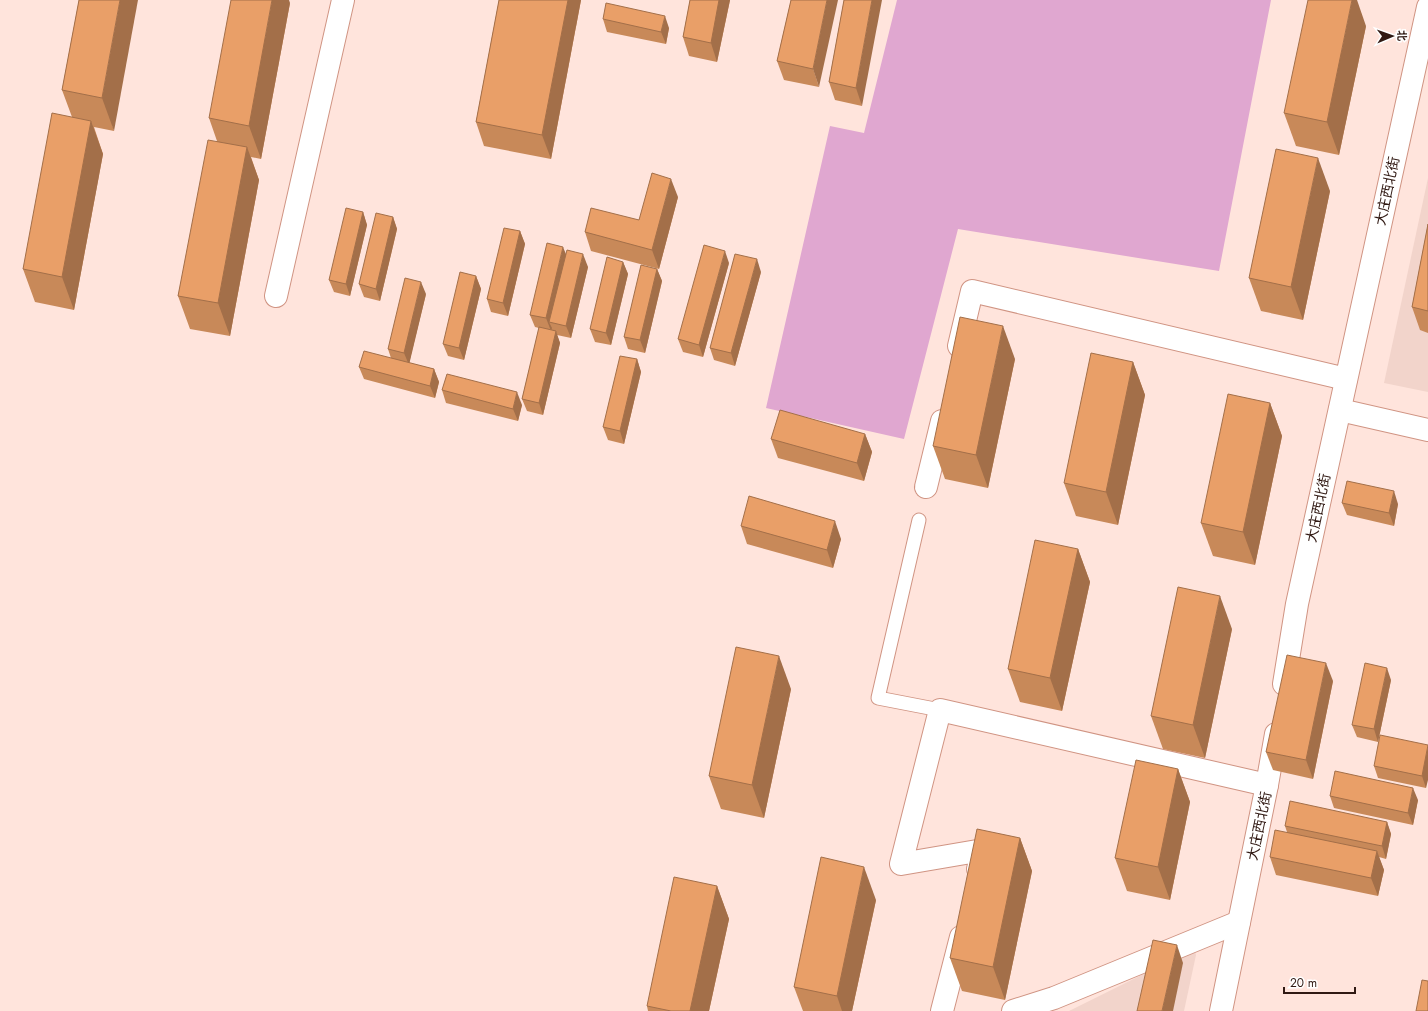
<svg xmlns="http://www.w3.org/2000/svg" width="1428" height="1011" font-family="Jost,'Noto Sans SC',sans-serif">
  <style>
    .built { fill: #f2d4cb }
    .green { fill: #e0a7d0 }
    .lines { fill: none; stroke-linecap: round; stroke-linejoin: round }
    .lane-casing { stroke: #d09483; stroke-width: 15 }
    .street-casing { stroke: #d09483; stroke-width: 24 }
    .secondary-casing { stroke: #d09483; stroke-width: 24 }
    .lane { stroke: #fff; stroke-width: 13 }
    .street { stroke: #fff; stroke-width: 22 }
    .secondary { stroke: #fff; stroke-width: 22 }
    .wall { fill: #c88959 }
    .shaded-wall { fill: #a36f49 }
    .building { fill: #e99f68; stroke: #a36f49 }
    .labels { text-anchor: middle; stroke-width: 3; stroke-linejoin: round; paint-order: stroke }
    .street-label { font-size: 14px; fill: #301913; stroke: #fff }
  </style>
  <rect width="100%" height="100%" fill="#ffe4dc"/>
  <!-- built -->
  <g class="built">
    <polygon points="1428,178 1428,392 1384,383"/>
    <polygon points="1194,949 1196,955 1184,1011 1069,1011"/>
  </g>
  <!-- green -->
  <polygon class="green" points="897,0 1271,0 1219,271 958,229 904,439 766,408 830,126 864,133"/>
  <g class="lines">
    <defs>
      <polyline id="lane" points="919,520 878,698 940,710"/>
      <g id="street">
        <polyline points="276,296 343,0"/>
        <polyline points="959,346 972,291 1346,379"/>
        <polyline points="1340,410 1428,430"/>
        <polyline points="926,487 942,421"/>
        <polyline points="978,869 983,850 901,864 940,710 1267,785"/>
        <polyline points="942,1011 961,937"/>
        <polyline points="1013,1011 1054,998 1239,922"/>
      </g>
      <g id="secondary">
        <polyline points="1284,684 1297,604 1428,7"/>
        <polyline points="1221,1011 1267,785 1276,734"/>
      </g>
    </defs>
    <!-- lane casing -->
    <use href="#lane" class="lane-casing"/>
    <!-- street casing -->
    <use href="#street" class="street-casing"/>
    <!-- secondary casing -->
    <use href="#secondary" class="secondary-casing"/>
    <!-- lane -->
    <use href="#lane" class="lane"/>
    <!-- street -->
    <use href="#street" class="street"/>
    <!-- secondary -->
    <use href="#secondary" class="secondary"/>
  </g>
  <!-- wall -->
  <g class="wall">
    <polygon points="79,0 114,131 94,127 103,154 74,310 35,302 23,269 72,117 62,90"/>
    <polygon points="499,0 581,0 551,159 484,146 476,122"/>
    <polygon points="690,0 730,0 717,62 689,56 683,37"/>
    <polygon points="791,0 819,87 784,80 777,61"/>
    <polygon points="844,0 862,106 835,100 829,82"/>
    <polygon points="290,3 261,159 251,157 259,180 230,336 190,329 178,296 217,141 209,118"/>
    <polygon points="603,19 669,28 666,44 607,32"/>
    <polygon points="1366,26 1339,155 1296,146 1284,113"/>
    <polygon points="1330,191 1303,320 1261,311 1249,278"/>
    <polygon points="678,197 659,269 591,251 585,232 639,220"/>
    <polygon points="363,212 367,225 350,296 334,292 329,280"/>
    <polygon points="393,217 397,229 380,301 364,297 359,284"/>
    <polygon points="1428,224 1428,333 1420,330 1412,307"/>
    <polygon points="520,231 525,244 508,316 491,312 487,299"/>
    <polygon points="566,254 588,267 571,338 557,335 560,343 543,415 527,411 522,399 539,328 535,327 530,315"/>
    <polygon points="623,262 628,274 611,345 595,342 590,329"/>
    <polygon points="729,263 703,357 683,352 678,339"/>
    <polygon points="657,269 662,281 645,353 628,349 624,337"/>
    <polygon points="761,272 735,366 714,360 710,348"/>
    <polygon points="476,276 481,289 464,360 448,356 443,344"/>
    <polygon points="426,294 409,363 434,369 439,382 435,398 364,379 359,367 391,358 388,349"/>
    <polygon points="637,359 641,372 624,444 608,440 603,427"/>
    <polygon points="1015,359 988,488 945,479 933,446"/>
    <polygon points="1133,362 1145,395 1118,525 1076,516 1064,483"/>
    <polygon points="442,390 522,405 518,421 446,403"/>
    <polygon points="1270,403 1282,436 1255,565 1213,556 1201,523"/>
    <polygon points="865,434 872,452 864,481 778,458 771,439"/>
    <polygon points="1342,503 1398,504 1394,526 1347,515"/>
    <polygon points="741,526 841,539 833,568 747,544"/>
    <polygon points="1078,549 1090,582 1062,711 1020,702 1008,669"/>
    <polygon points="1232,629 1205,758 1163,749 1151,716"/>
    <polygon points="1391,680 1378,742 1357,737 1352,725"/>
    <polygon points="1333,681 1313,779 1273,770 1266,752"/>
    <polygon points="791,689 764,818 721,809 709,776"/>
    <polygon points="1428,745 1426,788 1378,778 1374,766"/>
    <polygon points="1178,769 1190,802 1170,900 1127,891 1115,858"/>
    <polygon points="1330,796 1418,800 1413,825 1334,808"/>
    <polygon points="1387,822 1391,834 1386,859 1379,857 1384,870 1378,896 1276,875 1270,857 1287,832 1285,826"/>
    <polygon points="1020,838 1032,871 1005,1000 962,991 950,958"/>
    <polygon points="717,886 729,919 709,1011 648,1011 647,1006"/>
    <polygon points="876,900 852,1011 803,1011 794,987"/>
  </g>
  <!-- shaded-wall -->
  <g class="shaded-wall">
    <polygon points="120,0 138,0 114,131 102,98"/>
    <polygon points="272,0 289,0 290,3 261,159 249,126"/>
    <polygon points="568,0 581,0 551,159 542,135"/>
    <polygon points="719,0 730,0 717,62 711,43"/>
    <polygon points="827,0 838,0 819,87 813,69"/>
    <polygon points="872,0 882,0 862,106 856,88"/>
    <polygon points="1352,0 1357,0 1366,26 1339,155 1327,122"/>
    <polygon points="665,16 669,28 666,44 661,32"/>
    <polygon points="91,121 103,154 74,310 62,277"/>
    <polygon points="247,147 259,180 230,336 218,303"/>
    <polygon points="1318,158 1330,191 1303,320 1291,287"/>
    <polygon points="671,179 678,197 659,269 652,250"/>
    <polygon points="363,212 367,225 350,296 346,284"/>
    <polygon points="393,217 397,229 380,301 376,289"/>
    <polygon points="520,231 525,244 508,316 503,303"/>
    <polygon points="563,247 568,259 549,322 552,328 551,331 546,318"/>
    <polygon points="725,251 729,263 703,357 699,345"/>
    <polygon points="583,254 588,267 571,338 566,326"/>
    <polygon points="757,259 761,272 735,366 731,353"/>
    <polygon points="623,262 628,274 611,345 606,333"/>
    <polygon points="657,269 662,281 645,353 640,340"/>
    <polygon points="476,276 481,289 464,360 459,348"/>
    <polygon points="421,282 426,294 409,365 404,353"/>
    <polygon points="1003,326 1015,359 988,488 976,455"/>
    <polygon points="556,331 560,343 543,415 539,403"/>
    <polygon points="637,359 641,372 624,444 620,431"/>
    <polygon points="1133,362 1145,395 1118,525 1106,492"/>
    <polygon points="434,369 439,382 435,398 430,386"/>
    <polygon points="517,392 522,405 518,421 513,409"/>
    <polygon points="1270,403 1282,436 1255,565 1243,532"/>
    <polygon points="865,434 872,452 864,481 857,463"/>
    <polygon points="1394,491 1398,504 1394,526 1389,513"/>
    <polygon points="835,521 841,539 833,568 827,550"/>
    <polygon points="1078,549 1090,582 1062,711 1050,678"/>
    <polygon points="1220,596 1232,629 1205,758 1193,725"/>
    <polygon points="779,656 791,689 764,818 752,785"/>
    <polygon points="1326,663 1333,681 1313,779 1306,760"/>
    <polygon points="1387,668 1391,680 1378,742 1374,729"/>
    <polygon points="1428,746 1428,780 1426,788 1422,776"/>
    <polygon points="1178,769 1190,802 1170,900 1158,867"/>
    <polygon points="1413,788 1418,800 1413,825 1408,813"/>
    <polygon points="1387,822 1391,834 1386,859 1382,846"/>
    <polygon points="1020,838 1032,871 1005,1000 993,967"/>
    <polygon points="1377,851 1384,870 1378,896 1371,878"/>
    <polygon points="864,867 876,900 852,1011 842,1011 837,996"/>
    <polygon points="717,886 729,919 709,1011 690,1011"/>
    <polygon points="1177,945 1183,963 1173,1011 1162,1011"/>
  </g>
  <!-- building -->
  <g class="building">
    <polygon points="79,0 120,0 102,98 62,90"/>
    <polygon points="231,0 272,0 249,126 209,118"/>
    <polygon points="499,0 568,0 542,135 476,122"/>
    <polygon points="690,0 719,0 711,43 683,37"/>
    <polygon points="791,0 827,0 813,69 777,61"/>
    <polygon points="844,0 872,0 856,88 829,82"/>
    <polygon points="1308,0 1352,0 1327,122 1284,113"/>
    <polygon points="606,3 665,16 661,32 603,19"/>
    <polygon points="52,113 91,121 62,277 23,269"/>
    <polygon points="208,140 247,147 218,303 178,296"/>
    <polygon points="1276,149 1318,158 1291,287 1249,278"/>
    <polygon points="652,173 671,179 652,250 585,232 591,208 639,220"/>
    <polygon points="346,208 363,212 346,284 329,280"/>
    <polygon points="376,213 393,217 376,289 359,284"/>
    <polygon points="1428,224 1428,311 1412,307"/>
    <polygon points="504,228 520,231 503,303 487,299"/>
    <polygon points="547,243 563,247 546,318 530,315"/>
    <polygon points="704,245 725,251 699,345 678,339"/>
    <polygon points="567,250 583,254 566,326 549,322"/>
    <polygon points="735,254 757,259 731,353 710,348"/>
    <polygon points="607,257 623,262 606,333 590,329"/>
    <polygon points="641,265 657,269 640,340 624,337"/>
    <polygon points="460,272 476,276 459,348 443,344"/>
    <polygon points="405,278 421,282 404,353 388,349"/>
    <polygon points="960,317 1003,326 976,455 933,446"/>
    <polygon points="539,327 556,331 539,403 522,399"/>
    <polygon points="364,351 434,369 430,386 359,367"/>
    <polygon points="1091,353 1133,362 1106,492 1064,483"/>
    <polygon points="620,356 637,359 620,431 603,427"/>
    <polygon points="447,374 517,392 513,409 442,390"/>
    <polygon points="1228,394 1270,403 1243,532 1201,523"/>
    <polygon points="780,410 865,434 857,463 771,439"/>
    <polygon points="1347,481 1394,491 1389,513 1342,503"/>
    <polygon points="749,496 835,521 827,550 741,526"/>
    <polygon points="1035,540 1078,549 1050,678 1008,669"/>
    <polygon points="1178,587 1220,596 1193,725 1151,716"/>
    <polygon points="736,647 779,656 752,785 709,776"/>
    <polygon points="1287,655 1326,663 1306,760 1266,752"/>
    <polygon points="1365,663 1387,668 1374,729 1352,725"/>
    <polygon points="1380,735 1428,745 1422,776 1374,766"/>
    <polygon points="1136,760 1178,769 1158,867 1115,858"/>
    <polygon points="1335,771 1413,788 1408,813 1330,796"/>
    <polygon points="1290,801 1387,822 1382,846 1285,826"/>
    <polygon points="977,829 1020,838 993,967 950,958"/>
    <polygon points="1275,830 1377,851 1371,878 1270,857"/>
    <polygon points="821,857 864,867 837,996 794,987"/>
    <polygon points="674,877 717,886 690,1011 671,1011 647,1006"/>
    <polygon points="1153,940 1177,945 1162,1011 1137,1011"/>
    <polygon points="1422,980 1428,981 1428,1011 1416,1011"/>
  </g>
  <g class="labels">
    <!-- street labels -->
    <g class="street-label">
      <text transform="translate(1387 191) rotate(-78)" y="5">大庄西北街</text>
      <text transform="translate(1318 508) rotate(-78)" y="5">大庄西北街</text>
      <text transform="translate(1259 826) rotate(-78)" y="5">大庄西北街</text>
    </g>
  </g>
  <!-- north arrow -->
  <g transform="translate(1392 36) rotate(88)" stroke="#ffffff" stroke-width="3" paint-order="stroke">
  <path d="M0-3L7 15L0 10L-7 15Z" fill="#301913"/>
  <text y="-6" font-size="11" font-weight="bold" text-anchor="middle" fill="#301913">北</text>
  </g>
  <!-- scale -->
  <path d="M1284 987v6h71v-6" fill="none" stroke="#301913" stroke-width="2"/>
  <text x="1290" y="987" font-size="12" fill="#301913" stroke="#ffffff" stroke-width="3" paint-order="stroke">20 m</text>
</svg>
